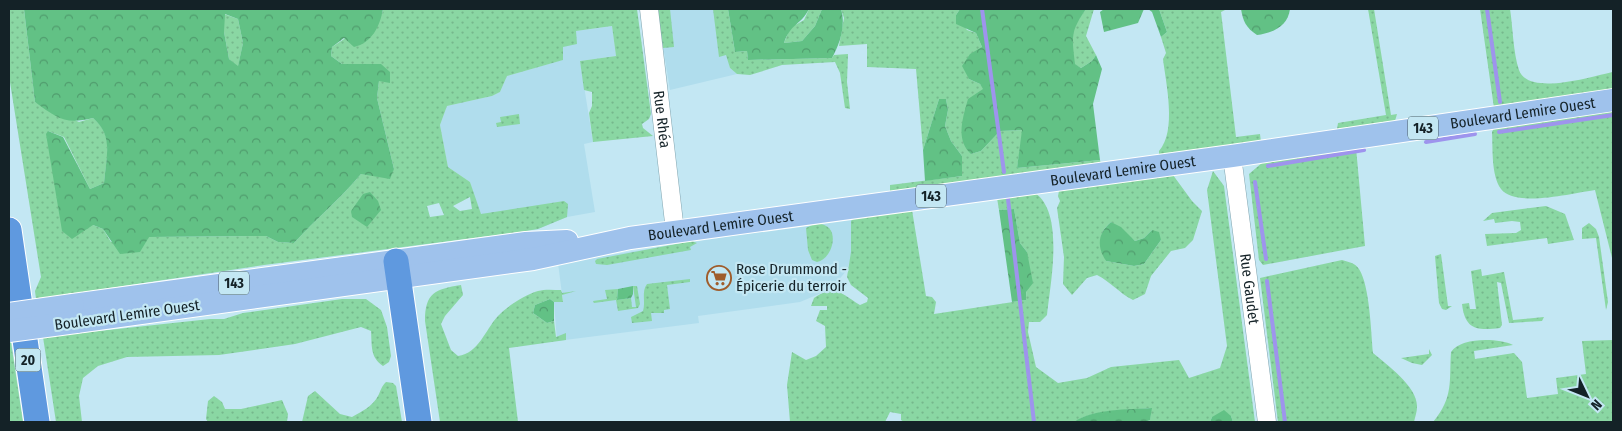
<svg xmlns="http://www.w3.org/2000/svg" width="1622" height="431" font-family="'Fira Sans Condensed',sans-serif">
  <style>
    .built { fill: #b0dded }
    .grass { fill: url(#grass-dots); fill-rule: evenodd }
    .forest { fill: url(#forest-crowns); fill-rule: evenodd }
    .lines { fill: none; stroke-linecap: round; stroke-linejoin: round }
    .stream { stroke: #9e94ed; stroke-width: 4 }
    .minor-casing { stroke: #81a4af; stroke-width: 19 }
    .major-casing { stroke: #fff; stroke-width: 24 }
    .highway-casing { stroke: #fff; stroke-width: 27 }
    .minor { stroke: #fff; stroke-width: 18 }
    .major { stroke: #9fc2ec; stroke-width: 22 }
    .highway { stroke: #5f99df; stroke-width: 25 }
    .major-bridge-casing { stroke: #fff; stroke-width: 24; stroke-linecap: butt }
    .major-bridge { stroke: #9fc2ec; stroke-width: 22 }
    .labels { text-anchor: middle; stroke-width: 4.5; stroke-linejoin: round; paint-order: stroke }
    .shield { fill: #c3e7f3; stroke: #485d64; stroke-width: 1 }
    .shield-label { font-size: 14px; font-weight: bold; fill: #142227 }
    .street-label { font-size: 15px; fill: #142227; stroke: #c3e7f3 }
    .poi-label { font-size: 15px; fill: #142227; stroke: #c3e7f3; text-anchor: start }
  </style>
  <defs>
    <pattern id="grass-dots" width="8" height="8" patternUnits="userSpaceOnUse" patternTransform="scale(1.25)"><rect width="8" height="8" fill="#8ad7a3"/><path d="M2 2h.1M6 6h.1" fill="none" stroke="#76b88c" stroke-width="1.8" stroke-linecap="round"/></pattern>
    <pattern id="forest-crowns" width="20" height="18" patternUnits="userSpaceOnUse" patternTransform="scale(1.25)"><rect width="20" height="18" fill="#62c185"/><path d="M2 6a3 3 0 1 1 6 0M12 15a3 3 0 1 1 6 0" fill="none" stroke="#509c6d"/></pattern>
  </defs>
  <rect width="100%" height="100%" fill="#c3e7f3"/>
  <!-- built -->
  <g class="built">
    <polygon points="657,9 718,9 730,68 737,74 670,90"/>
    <polygon points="612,26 616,56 580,61 593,142 584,144 595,212 567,217 538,229 486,237 470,182 448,167 440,125 447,106 492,96 500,92 507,76 562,60 563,47 576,31"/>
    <polygon points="855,217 851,227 851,258 847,270 831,289 800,302 698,316 699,323 557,341 554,302 563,302 558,263"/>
  </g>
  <!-- grass -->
  <g class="grass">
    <path d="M 9,9 L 24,9 L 35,102 L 79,122 L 93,118 C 115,136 106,157 104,183 L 90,189 L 64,137 L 48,131 L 93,225 L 103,229 L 111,242 L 149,237 L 266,236 L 278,242 L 294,243 C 316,219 340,199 361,174 L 376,175 L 394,169 L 377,98 L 381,64 L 342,64 L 331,56 L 332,47 L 382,14 L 383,9 L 637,9 L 651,114 L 649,119 L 642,124 L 643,128 L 653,136 L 593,142 L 589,113 L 592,106 L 592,92 L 584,90 L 580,61 L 616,56 L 612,26 L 576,31 L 577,44 L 563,47 L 563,60 L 507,76 L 500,92 L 492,96 L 447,106 L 440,125 L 448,167 L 470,182 L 481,214 L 564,201 L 568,204 L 567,217 L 538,229 L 520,232 L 264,265 L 36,299 L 35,291 L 41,277 L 9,76 ZM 470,197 L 472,209 L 460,211 L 453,206 ZM 439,203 L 444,215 L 430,217 L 427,206 Z"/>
    <polygon points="657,9 670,9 674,47 663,48"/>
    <polygon points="713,9 728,9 735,52 747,51 748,60 832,58 834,55 848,54 847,82 850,109 845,108 840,73 835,62 782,65 750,75 737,74 730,68 726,55 719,57"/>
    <polygon points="809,9 822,9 815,26 802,41 784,43 790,28 804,20"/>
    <polygon points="841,9 960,9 956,15 967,30 976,33 982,47 969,79 980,84 984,89 971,154 981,151 1000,131 1023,130 1017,168 1100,160 1101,164 890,191 890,185 962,176 962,156 951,141 945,126 948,110 946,99 939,99 923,150 916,69 867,67 867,44 839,46 844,18"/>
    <path d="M 1086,9 L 1094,9 L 1086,36 L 1096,55 L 1092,61 L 1081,68 L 1074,64 C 1072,37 1069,31 1086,9 Z"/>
    <path d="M 1159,9 L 1227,9 L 1221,12 L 1236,137 L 1260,134 L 1261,142 L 1159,156 L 1159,151 C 1177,131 1166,84 1163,59 L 1166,53 L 1161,37 L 1167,32 Z"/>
    <polygon points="1368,9 1374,9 1391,115 1397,114 1395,121 1337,129 1338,123 1386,115"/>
    <path d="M 1480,9 L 1510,9 C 1513,28 1513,52 1519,70 C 1528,97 1593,76 1613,72 L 1613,90 L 1494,108 Z"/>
    <polygon points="224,14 238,19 243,43 238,67 229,59 224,32"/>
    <path d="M 1613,111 L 1613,262 L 1595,190 C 1573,193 1516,208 1501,189 C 1491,175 1493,149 1492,132 L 1494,128 Z"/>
    <polygon points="519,114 520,124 497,127 496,123 501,122 500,117"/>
    <polygon points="1356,148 1365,246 1263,265 1259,260 1249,174 1263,162"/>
    <path d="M 1213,171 L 1224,186 L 1255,422 L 1233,422 L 1231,416 L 1212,417 L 1210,422 L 1146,422 L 1150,420 L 1151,408 C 1131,410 1089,410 1075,422 L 904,422 L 901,420 L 901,414 L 890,412 L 885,422 L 790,422 L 787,385 L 792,352 L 806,360 L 816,356 L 826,347 L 825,326 L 816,321 L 820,310 L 827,310 L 827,306 L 811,306 L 814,298 C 835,283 842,294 860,305 L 867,302 L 868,298 L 851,285 L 847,277 L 851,252 L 851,221 L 855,217 L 912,210 L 926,296 L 932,297 L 936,302 L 934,314 L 1026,300 L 1027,252 L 1020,243 L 1014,209 L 999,210 L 997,198 L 1035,193 C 1065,213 1050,285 1047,315 L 1040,322 L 1029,322 L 1028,332 L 1036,367 L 1058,383 L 1087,378 L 1111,367 L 1179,360 L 1189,378 L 1220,368 L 1227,346 L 1207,190 Z"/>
    <path d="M 1173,175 L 1192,201 L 1202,211 L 1193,240 L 1185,248 L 1171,251 L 1151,276 L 1145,294 L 1133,300 C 1119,293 1111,282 1097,275 L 1087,278 L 1072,295 L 1063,284 L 1064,257 L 1057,208 L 1060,201 L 1058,196 L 1059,191 ZM 1111,222 L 1135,241 L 1144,238 L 1152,230 L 1161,240 L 1144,264 L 1134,266 L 1106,261 C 1101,245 1096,234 1111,222 Z"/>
    <polygon points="1546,206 1565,214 1574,240 1548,244 1547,238 1487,246 1485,234 1516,233 1521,230 1520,222 1512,221 1495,223 1494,219 1483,221 1492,213"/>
    <polygon points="1589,223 1596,229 1599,237 1608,302 1606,310 1596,238 1582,239 1582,228"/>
    <path d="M 814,224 C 843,221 834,259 817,262 L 812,260 L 808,250 L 806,228 Z"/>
    <polygon points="692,241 697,243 690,247 691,250 607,265 596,264 595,261 597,259"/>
    <polygon points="1441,254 1448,306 1452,306 1446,310 1442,309 1439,303 1435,256"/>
    <path d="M 1342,260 C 1349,262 1355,263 1359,269 C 1370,286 1371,333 1373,353 C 1387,365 1418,387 1417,407 C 1417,412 1415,417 1414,422 L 1278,422 L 1260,278 Z"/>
    <path d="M 1481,269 L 1482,276 L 1504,272 L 1513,320 L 1544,317 L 1542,321 L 1509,323 L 1501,283 L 1497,282 L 1502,325 L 1500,328 C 1476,331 1465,329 1462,304 L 1469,303 L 1470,309 L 1476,309 L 1471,271 Z"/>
    <path d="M 690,279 L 690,282 L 667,285 L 670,309 L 664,310 L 664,313 L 651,313 L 652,321 L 632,323 L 631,317 L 643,311 C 646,302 641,292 647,284 Z"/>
    <path d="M 461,285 L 463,295 L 445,316 L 441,324 L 451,350 L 458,356 C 479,353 485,330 498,316 C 506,307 526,294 538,291 C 545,289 554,290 561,290 L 562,293 L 576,291 L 562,295 L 563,302 L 554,302 L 550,299 L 535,305 L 533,313 L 547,323 L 554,321 L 556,337 L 566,333 L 566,340 L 509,348 L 518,422 L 440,422 L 425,321 C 425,293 435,289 461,285 Z"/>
    <polygon points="633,286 637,286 640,304 638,308 618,311 616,300 594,303 593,301 607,299 605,290 618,289 617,300 631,298 632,307 636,307"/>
    <path d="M 342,299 L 366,299 L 381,310 L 387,327 L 391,356 L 389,362 L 383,366 C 370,357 372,346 371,331 L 361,327 L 295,344 L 219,355 L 127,357 L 98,366 L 83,378 L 79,396 L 82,422 L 56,422 L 43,337 L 210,319 L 224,319 L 243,313 Z"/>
    <path d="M 1613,340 L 1613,422 L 1433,422 C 1454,397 1449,381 1451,352 C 1461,337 1498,338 1513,345 L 1474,351 L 1475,359 L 1514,353 L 1522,362 L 1527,398 L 1558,394 L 1556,378 L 1586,374 L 1582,341 Z"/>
    <polygon points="9,342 11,342 23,422 9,422"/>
    <polygon points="1429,349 1432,355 1422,365 1412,363 1401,358 1429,354"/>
    <path d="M 386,382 L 393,383 L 396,386 L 402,422 L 302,422 L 308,396 L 315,391 L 340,414 L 352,417 C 361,412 373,406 378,396 C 381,390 381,387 386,382 Z"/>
    <polygon points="214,396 222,402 225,409 241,409 282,400 288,414 287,422 208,422 206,419 208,401"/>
  </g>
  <!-- forest -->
  <g class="forest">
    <path d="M 24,9 L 383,9 C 380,26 372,43 354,47 L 344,38 L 332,47 L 331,56 L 342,64 L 381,64 L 390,72 L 390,83 L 379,81 L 377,98 L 394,169 L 390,179 L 361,174 C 340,199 316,219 294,243 L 278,242 L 266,236 L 149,237 L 140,252 L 120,254 L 103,229 L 93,225 L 72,239 L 62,231 L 46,134 L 48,131 L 63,137 L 90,189 L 104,183 C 106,157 114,136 93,118 C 65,125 57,118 35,102 ZM 225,14 L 238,19 L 243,43 L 238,66 L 229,59 L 224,32 Z"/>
    <path d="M 728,9 L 809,9 C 801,25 790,24 784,43 L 802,41 L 815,26 L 822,9 L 841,9 C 846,25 840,44 832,58 L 748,60 L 747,51 L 735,52 Z"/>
    <path d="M 960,9 L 1086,9 C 1070,32 1072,37 1075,64 L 1081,68 L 1092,61 L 1096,55 L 1102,69 L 1093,104 L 1100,160 L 1017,168 L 1022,130 L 1000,131 L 981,151 L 971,154 C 955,140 963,117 968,99 L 983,89 L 980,84 L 969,79 L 962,66 L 970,54 L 982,47 L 976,33 L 956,24 L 956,15 Z"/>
    <polygon points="1104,9 1144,9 1138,23 1104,32 1100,12"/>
    <polygon points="1148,9 1159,9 1167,32 1161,37 1152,12"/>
    <path d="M 1241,9 L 1290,9 C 1288,26 1273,33 1257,35 C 1246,28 1243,21 1241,9 Z"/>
    <polygon points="939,99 946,99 948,110 945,126 951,141 962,156 962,176 925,181 923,150"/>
    <polygon points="370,192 378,201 381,210 367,227 352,217 351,211 363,194"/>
    <polygon points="1014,209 1020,243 1027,252 1033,283 1026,292 1026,300 1012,302 999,210"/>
    <path d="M 1111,222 L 1121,227 L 1135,241 L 1144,238 L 1152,230 L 1159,232 L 1161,240 L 1144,264 L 1134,266 L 1106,261 C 1097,247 1097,234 1111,222 Z"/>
    <polygon points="633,286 633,294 631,298 617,300 618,289"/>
    <polygon points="550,299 554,302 554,321 547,323 533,313 535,305"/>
    <path d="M 1152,408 L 1150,420 L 1146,422 L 1074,422 C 1094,408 1128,410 1152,408 Z"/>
    <polygon points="1224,410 1231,416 1233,422 1210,422 1212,417"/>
  </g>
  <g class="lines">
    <!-- stream -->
    <g class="stream">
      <polyline points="982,9 1004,172"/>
      <polyline points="1487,9 1500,102"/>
      <polyline points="1499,132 1613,115"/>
      <polyline points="1426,142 1475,134"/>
      <polyline points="1268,166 1364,150"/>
      <polyline points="1255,182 1266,259"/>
      <polyline points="1008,199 1034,422"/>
      <polyline points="1267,281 1285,422"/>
    </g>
    <defs>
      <g id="minor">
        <path id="s1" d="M 649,9 L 675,231"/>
        <path id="s2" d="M 1232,156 L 1267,422"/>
      </g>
      <g id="major">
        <polyline points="73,305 526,243 567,241"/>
        <path id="s3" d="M 76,322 L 533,259 L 630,238 L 1232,156 L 1613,100"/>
      </g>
      <g id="highway">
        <polyline points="9,230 37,422"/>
        <polyline points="396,261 419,422"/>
      </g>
    </defs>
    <!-- minor casing -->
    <use href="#minor" class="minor-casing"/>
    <!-- major casing -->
    <use href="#major" class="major-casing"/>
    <!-- highway casing -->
    <use href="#highway" class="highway-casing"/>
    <!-- minor -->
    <use href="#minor" class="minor"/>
    <!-- major -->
    <use href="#major" class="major"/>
    <!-- highway -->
    <use href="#highway" class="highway"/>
    <defs>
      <g id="major-bridge">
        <polyline points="9,314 73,305"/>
        <polyline points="9,331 76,322"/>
      </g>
    </defs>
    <!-- major-bridge casing -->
    <use href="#major-bridge" class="major-bridge-casing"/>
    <!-- major-bridge -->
    <use href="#major-bridge" class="major-bridge"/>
  </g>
  <!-- icons -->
  <defs>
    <symbol id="supermarket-ring" viewBox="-11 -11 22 22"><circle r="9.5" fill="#c3e7f3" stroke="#9f5c2b" stroke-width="1.5"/><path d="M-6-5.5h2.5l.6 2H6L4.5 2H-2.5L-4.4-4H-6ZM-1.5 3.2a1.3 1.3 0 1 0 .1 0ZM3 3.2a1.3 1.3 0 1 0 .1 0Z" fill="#9f5c2b"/></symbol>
  </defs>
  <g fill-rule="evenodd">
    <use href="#supermarket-ring" x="705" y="264" width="28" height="28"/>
  </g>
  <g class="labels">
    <!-- shield labels -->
    <g class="shield">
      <rect x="1408" y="116.5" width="30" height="23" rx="4"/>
      <rect x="916" y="184.5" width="30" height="23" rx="4"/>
      <rect x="219" y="271.5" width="30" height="23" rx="4"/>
      <rect x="15.5" y="348.5" width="25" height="23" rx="4"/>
    </g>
    <g class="shield-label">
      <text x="1423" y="133">143</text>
      <text x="931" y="201">143</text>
      <text x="234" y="288">143</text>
      <text x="28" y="365">20</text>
    </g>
    <!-- street labels -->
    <g class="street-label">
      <text dy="5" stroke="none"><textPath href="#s3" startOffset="1462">Boulevard Lemire Ouest</textPath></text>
      <text dy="5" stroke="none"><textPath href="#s1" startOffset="111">Rue Rhéa</textPath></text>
      <text dy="5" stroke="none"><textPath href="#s3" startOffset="1058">Boulevard Lemire Ouest</textPath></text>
      <text dy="5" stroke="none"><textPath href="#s3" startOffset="652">Boulevard Lemire Ouest</textPath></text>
      <text dy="5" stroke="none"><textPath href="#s2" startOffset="134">Rue Gaudet</textPath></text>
      <text transform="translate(127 315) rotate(-8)" y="5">Boulevard Lemire Ouest</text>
    </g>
    <!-- poi labels -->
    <g class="poi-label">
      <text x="736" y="274">Rose Drummond -<tspan x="736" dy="17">Épicerie du terroir</tspan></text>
    </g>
  </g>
  <!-- border -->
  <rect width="1622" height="431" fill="none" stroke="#142227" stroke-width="20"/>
  <!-- north arrow -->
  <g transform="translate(1587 396) rotate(133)" stroke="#c3e7f3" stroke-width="4" paint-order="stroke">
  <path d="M0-4L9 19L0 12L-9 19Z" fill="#142227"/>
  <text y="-8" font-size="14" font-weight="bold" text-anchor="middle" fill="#142227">N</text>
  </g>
</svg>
